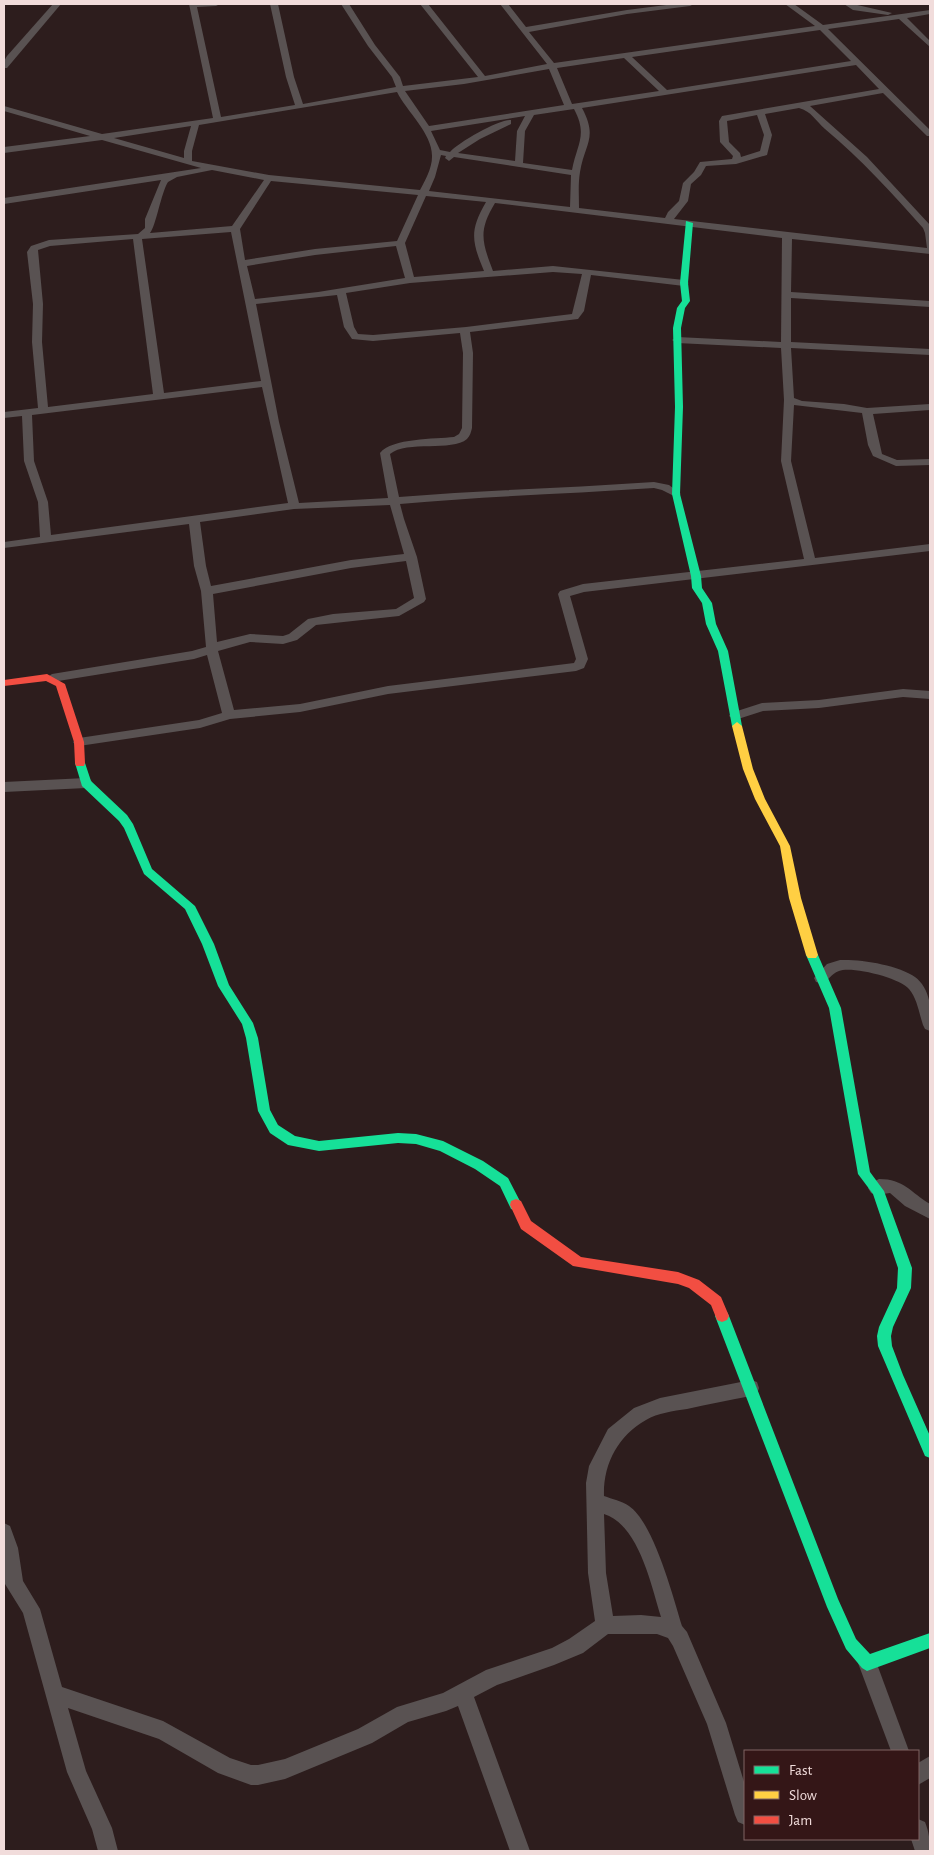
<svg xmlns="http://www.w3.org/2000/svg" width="934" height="1855" font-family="'Alegreya Sans',sans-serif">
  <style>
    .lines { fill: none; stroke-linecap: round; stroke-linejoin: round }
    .street { fill: #595252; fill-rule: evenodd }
    .fast { fill: #16e098; fill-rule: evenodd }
    .slow { fill: #ffcf43; fill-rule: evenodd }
    .jam { fill: #f24e42; fill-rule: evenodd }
  </style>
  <rect width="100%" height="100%" fill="#2d1d1d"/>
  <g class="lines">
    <!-- street -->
    <g class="street">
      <polygon points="53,4 61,4 7,68 4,68 4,61 7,56"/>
      <path d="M 189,4 L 220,4 L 216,6 L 197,7 L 221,117 L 295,105 L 286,77 L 270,4 L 278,4 L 294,77 L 303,104 L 396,87 L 392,77 L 368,46 L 341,4 L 349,4 L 375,45 L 400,77 L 403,86 L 478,77 L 420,4 L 428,4 L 485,76 L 547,64 L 500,4 L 508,4 L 526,27 L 627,10 L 674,4 L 694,4 L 690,6 L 627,14 L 529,32 L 554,63 L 815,26 L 785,4 L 794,4 L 823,25 L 930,10 L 930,14 L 907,18 L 930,41 L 930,47 L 899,19 L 828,29 L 930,130 L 930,136 L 927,136 L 883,93 L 810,106 L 867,157 L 930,225 L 930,254 L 792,239 L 791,292 L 930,301 L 930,307 L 791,298 L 791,342 L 930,349 L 930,355 L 791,348 L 794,398 L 802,401 L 844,404 L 867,408 L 930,404 L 930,410 L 873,414 L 882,454 L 897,460 L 930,459 L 930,465 L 896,466 L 873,456 L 868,445 L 862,413 L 794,405 L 791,461 L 815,558 L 930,544 L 930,551 L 584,592 L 570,596 L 588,659 L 584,668 L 576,671 L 388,694 L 300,712 L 230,719 L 200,728 L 79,746 L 75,745 L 73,742 L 79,738 L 199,720 L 222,713 L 207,655 L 194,659 L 52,682 L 46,678 L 52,674 L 192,651 L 206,647 L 201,591 L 194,566 L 189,524 L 4,548 L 4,542 L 40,537 L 38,502 L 24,461 L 22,416 L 4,418 L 4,412 L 38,408 L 32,342 L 33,304 L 27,252 L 31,246 L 49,240 L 138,234 L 145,228 L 145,219 L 161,180 L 4,204 L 4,198 L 201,168 L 102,140 L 4,153 L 4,147 L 90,136 L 4,111 L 4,106 L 102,134 L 213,118 ZM 820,30 L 851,61 L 667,90 L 632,57 ZM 624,58 L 659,91 L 572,104 L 557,68 ZM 856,65 L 879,89 L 722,116 L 719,121 L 720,142 L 733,156 L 732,159 L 700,162 L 694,172 L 683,183 L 679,201 L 668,212 L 665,218 L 579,208 C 579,196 578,184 580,172 C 585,143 598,138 582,108 ZM 549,69 L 564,105 L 429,126 L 405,91 L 464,84 ZM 397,92 C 407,112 433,134 432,157 C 432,168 425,181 420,190 L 269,175 L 192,161 L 192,151 L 199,125 ZM 799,108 C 811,111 816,121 825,129 C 861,159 892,193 923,228 L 925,233 L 927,248 L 674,219 L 688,201 L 691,184 L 701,175 L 706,166 L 736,164 L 767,155 L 772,135 L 765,114 ZM 574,109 C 588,135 577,144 572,170 L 523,163 L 525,131 L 534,115 ZM 757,115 L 764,135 L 760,151 L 741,157 L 740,153 L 729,142 L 727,121 ZM 525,116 L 517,131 L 515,161 L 458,153 L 480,139 L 511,124 L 511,120 C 499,119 459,142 450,152 L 440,150 L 431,131 ZM 191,126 L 184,151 L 184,158 L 114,138 ZM 441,155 L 446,156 L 445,158 L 449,161 L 454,157 L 571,175 L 570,207 L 429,191 L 435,177 ZM 212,170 L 264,180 L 232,226 L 150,233 C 156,226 161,193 168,182 L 177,177 ZM 271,181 L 418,195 L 397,241 L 315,249 L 245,260 L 240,229 ZM 426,196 L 486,202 C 469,231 472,242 484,271 L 414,277 L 405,243 ZM 495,203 L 782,238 L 781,342 L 677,337 L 672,340 L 677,343 L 781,348 L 784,400 L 781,461 L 804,559 L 583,584 L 560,591 L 558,594 L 576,659 L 574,663 L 388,686 L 300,704 L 234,710 L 218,651 L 250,642 L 283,644 L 297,640 L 316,625 L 399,616 L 424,602 L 426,599 L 417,557 L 404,519 L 400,504 C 485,496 569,494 654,488 L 662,490 L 676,497 L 681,494 L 669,485 L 654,482 C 569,488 484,490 399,497 L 390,454 C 407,440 452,452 467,439 C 470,436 471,432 472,428 L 473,353 L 470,332 L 578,319 L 584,311 L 591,275 L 684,286 L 689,283 L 684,280 L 553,266 L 493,271 C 482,242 478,231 495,203 ZM 231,232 L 261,381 L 164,393 L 142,239 ZM 133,239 L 153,394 L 48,407 L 42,342 L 43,304 L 38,250 L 50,246 ZM 396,246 L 405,278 L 318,292 L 255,299 L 247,266 L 315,255 ZM 553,272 L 582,274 L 572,314 L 466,327 L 373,335 L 358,334 L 354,327 L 346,293 L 410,283 ZM 337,295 L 344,327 L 352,339 L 373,341 L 460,333 L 463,353 L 462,428 L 459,434 L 454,437 C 435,439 392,438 380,453 L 388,498 L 299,503 L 279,422 L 256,304 ZM 262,387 L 288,503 L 51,535 L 48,502 L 34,461 L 32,415 ZM 390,505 L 404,554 L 351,560 L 211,586 L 206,566 L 200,522 L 294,509 ZM 406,561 L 414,598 L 396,609 L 333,614 L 308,619 L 289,634 L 283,636 L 250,634 L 217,642 L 213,594 L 351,568 Z"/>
      <polygon points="844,4 853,4 892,13 888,15 853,10"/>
      <polygon points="903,689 930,691 930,699 903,697 819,708 763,711 735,720 729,716 731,713 762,703 819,700"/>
      <polygon points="86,778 91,780 92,783 91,786 86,788 4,792 4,782"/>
      <path d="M 840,960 C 860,959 899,965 915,977 C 922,982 927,991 929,1000 C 932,1009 930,1021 930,1031 L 925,1029 L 923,1025 C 919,1013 917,998 909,989 C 900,978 852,966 839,971 C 829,974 828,986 816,982 L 814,978 L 827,964 Z"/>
      <path d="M 879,1179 C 904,1179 910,1192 930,1204 L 930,1219 L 905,1206 L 890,1193 L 876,1195 L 871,1193 L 868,1188 L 871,1183 Z"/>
      <path d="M 751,1380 L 757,1382 L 759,1388 L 757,1394 L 751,1396 C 730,1400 708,1404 687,1409 C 673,1411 658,1413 646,1420 C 618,1436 603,1464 604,1496 C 612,1499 622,1501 629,1506 C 654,1523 673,1597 682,1626 L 687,1632 L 726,1723 L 745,1785 L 745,1825 L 738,1822 L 735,1815 L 707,1724 L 673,1646 L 668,1638 L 657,1634 L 608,1634 L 583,1653 L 554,1665 L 497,1685 L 474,1697 L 530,1851 L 510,1851 L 458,1706 L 446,1711 L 408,1722 L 372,1743 L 285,1779 L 258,1785 L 251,1785 L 218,1773 L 159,1739 L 68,1708 L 86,1771 L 112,1828 L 118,1851 L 98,1851 L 92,1829 L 67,1772 L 23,1613 L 5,1584 L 4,1523 L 10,1526 L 18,1548 L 23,1581 L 40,1609 L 62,1687 L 163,1721 L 230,1758 L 251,1765 L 258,1765 L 285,1759 L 358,1729 L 397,1707 L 443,1693 L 486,1670 L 552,1648 L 569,1639 L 595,1621 L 588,1573 L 586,1483 L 589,1466 L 608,1429 L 634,1408 L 660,1398 ZM 604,1514 C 639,1525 651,1585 661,1617 L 641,1615 L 613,1616 L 606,1573 Z"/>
      <polygon points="867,1654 874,1656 909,1751 891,1751 858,1663 860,1656"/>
      <polygon points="930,1756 930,1778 918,1785 918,1763"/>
      <path d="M 918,1819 L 925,1822 C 929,1832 930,1840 930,1851 L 915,1851 L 911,1839 L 918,1839 Z"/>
    </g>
    <!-- fast -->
    <g class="fast">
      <polygon points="686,221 693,223 688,283 690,301 685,308 681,328 683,407 680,494 701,576 702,588 712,603 716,624 728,651 742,726 737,730 732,726 718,651 706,624 702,603 692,588 691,576 672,494 675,407 673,328 677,308 682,301 680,283"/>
      <polygon points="80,759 85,763 91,781 127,815 133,824 152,869 195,906 214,944 229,985 253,1023 258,1038 270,1110 278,1125 295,1136 319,1141 398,1133 416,1134 443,1141 483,1161 508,1178 522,1205 521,1209 516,1211 511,1209 500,1186 475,1169 440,1151 416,1144 398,1143 319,1151 288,1145 270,1133 258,1111 246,1038 242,1024 218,986 202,944 185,909 144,874 124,828 119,821 82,786 75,763"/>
      <polygon points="812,951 816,952 818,955 841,1008 870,1172 884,1191 912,1268 911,1288 893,1327 891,1336 892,1346 903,1375 930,1436 930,1458 925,1456 878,1346 877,1336 879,1327 897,1288 898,1268 873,1194 858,1174 829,1008 806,955 808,952"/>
      <polygon points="722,1310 727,1312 729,1316 838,1599 856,1639 870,1654 930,1633 930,1648 867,1671 862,1668 846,1649 827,1607 715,1316 717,1312"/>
    </g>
    <!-- slow -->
    <polygon class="slow" points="737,722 742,726 753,769 765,799 790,846 801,898 818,955 816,958 808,958 806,955 789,898 780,846 755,799 743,769 732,726"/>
    <!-- jam -->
    <g class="jam">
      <polygon points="47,674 65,684 84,742 85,763 84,766 76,766 75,763 74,742 56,686 46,681 4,686 4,680"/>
      <polygon points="516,1199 521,1201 531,1221 581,1257 678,1272 699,1280 721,1297 729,1316 727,1320 722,1322 717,1320 711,1305 689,1288 678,1284 573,1266 521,1229 510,1205 511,1201"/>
    </g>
  </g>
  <!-- border -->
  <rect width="934" height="1855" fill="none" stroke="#f1dcdb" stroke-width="10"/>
  <!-- legend -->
  <rect x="744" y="1750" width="175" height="90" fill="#341617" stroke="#806565"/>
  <rect x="754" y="1766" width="25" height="8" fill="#16e098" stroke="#806565"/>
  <text x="789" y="1775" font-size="15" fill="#f1dcdb">Fast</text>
  <rect x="754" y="1791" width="25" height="8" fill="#ffcf43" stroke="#806565"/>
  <text x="789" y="1800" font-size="15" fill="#f1dcdb">Slow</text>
  <rect x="754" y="1816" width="25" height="8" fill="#f24e42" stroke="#806565"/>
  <text x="789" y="1825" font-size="15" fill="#f1dcdb">Jam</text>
</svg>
